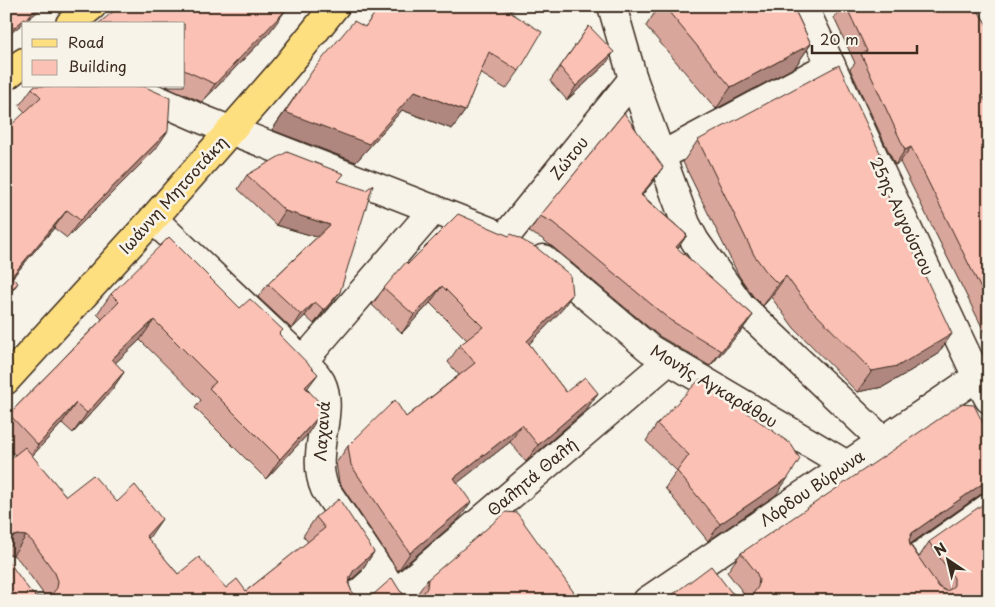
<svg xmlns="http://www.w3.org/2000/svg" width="995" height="607" font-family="'Playpen Sans',sans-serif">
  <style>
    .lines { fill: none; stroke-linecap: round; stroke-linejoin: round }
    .lane-casing { stroke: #3b2a1e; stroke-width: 18 }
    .street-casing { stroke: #3b2a1e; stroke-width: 31 }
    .primary-casing { stroke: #3b2a1e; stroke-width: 31 }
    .lane { stroke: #f7f3e8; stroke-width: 14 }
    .street { stroke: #f7f3e8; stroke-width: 28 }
    .primary { stroke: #fedf80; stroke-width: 28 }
    .wall { fill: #d9a69c; stroke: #3b2a1e }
    .shaded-wall { fill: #b0877f; stroke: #3b2a1e }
    .building { fill: #fcc1b5; stroke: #3b2a1e }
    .labels { text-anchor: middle; stroke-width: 5; stroke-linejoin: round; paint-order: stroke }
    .street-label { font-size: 16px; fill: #3b2a1e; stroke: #f7f3e8 }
  </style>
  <rect width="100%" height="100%" fill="#f7f3e8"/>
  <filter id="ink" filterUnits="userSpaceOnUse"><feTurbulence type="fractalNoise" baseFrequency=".02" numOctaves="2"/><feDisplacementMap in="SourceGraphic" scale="10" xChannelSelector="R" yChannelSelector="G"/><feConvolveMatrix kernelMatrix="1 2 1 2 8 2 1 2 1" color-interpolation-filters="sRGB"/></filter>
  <g filter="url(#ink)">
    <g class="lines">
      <defs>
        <polyline id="lane" points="908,564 904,559 989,499"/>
        <g id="street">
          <polyline points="612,6 633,79 686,224 695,241 741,306 882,440"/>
          <polyline points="803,6 977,377 989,399"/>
          <polyline points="982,6 989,18"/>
          <polyline points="126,86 204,120 489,231"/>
          <polyline points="661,156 831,65"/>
          <path d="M 153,219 L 303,361 C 309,367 317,374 321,382 C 336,412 309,453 325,489 L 400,601"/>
          <polyline points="505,237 633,79"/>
          <polyline points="543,259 650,349 847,465"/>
          <polyline points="303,361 434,209"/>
          <polyline points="395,594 668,361"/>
          <polyline points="351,601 382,573"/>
          <polyline points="647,601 977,377"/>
        </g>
        <g id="primary">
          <polyline points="70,24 92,6"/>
          <polyline points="6,76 24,62"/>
          <polyline points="6,380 153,219 286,67 335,6"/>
        </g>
      </defs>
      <!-- lane casing -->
      <use href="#lane" class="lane-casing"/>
      <!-- street casing -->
      <use href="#street" class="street-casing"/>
      <!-- primary casing -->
      <use href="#primary" class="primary-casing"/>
      <!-- lane -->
      <use href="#lane" class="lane"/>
      <!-- street -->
      <use href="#street" class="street"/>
      <!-- primary -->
      <use href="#primary" class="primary"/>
    </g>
    <!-- wall -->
    <g class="wall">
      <polygon points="380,6 519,6 509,12 519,71 506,89 480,73 465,111 452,129 402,110 356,162 272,130 300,89 365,27"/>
      <polygon points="659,6 793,6 811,44 795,67 716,109 646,26"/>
      <polygon points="842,6 975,6 989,28 989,102 987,104 989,106 989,341 900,162 895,165 850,69 855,63 834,18"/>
      <polygon points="184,24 269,33 202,102 166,86 184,86"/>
      <polygon points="589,26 605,65 567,100 550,81"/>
      <polygon points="32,88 155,150 67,238 54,228 12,278 6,299 25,112 19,106"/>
      <polygon points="698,140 882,157 874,167 937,355 883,387 857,392 794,328 771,297 763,306 753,296 739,276 683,162"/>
      <polygon points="247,175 339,181 340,292 330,305 314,324 305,316 292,329 258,297 268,284 317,237 276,225 238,189"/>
      <polygon points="652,183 642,195 687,235 677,249 753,315 742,330 710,366 659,336 554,248 541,238 529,232 540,216"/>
      <polygon points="408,264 560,312 529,344 566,392 598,393 586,410 526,462 510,442 457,483 459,519 398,571 339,482 336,463 348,446 406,417 459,375 448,362 460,345 467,340 430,303 402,333 372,305 384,288"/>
      <polygon points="111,294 240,308 280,335 307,390 307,435 266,479 195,408 201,400 140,340 115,363 124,372 111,391 73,433 62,423 32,456 66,496 148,539 178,574 226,588 246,591 308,542 303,536 316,517 374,552 361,571 349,582 349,585 352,592 360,597 368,597 400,591 406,596 414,598 415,597 428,579 580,601 6,601 30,591 35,596 44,597 42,592 19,560 13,555 6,554 6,462 15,455 6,446 6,418 9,414 102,319 97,314"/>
      <polygon points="657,424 776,495 708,541 665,488 677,471 646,441"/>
      <polygon points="989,435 989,491 984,492 910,544 919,557 929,542 989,601 664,601 731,592 737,596 745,598 742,591 727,572 741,553"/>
    </g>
    <!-- shaded-wall -->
    <g class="shaded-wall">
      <polygon points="41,6 45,6 6,37 6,34"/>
      <polygon points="288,6 289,6 269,33 202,102 215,84"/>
      <polygon points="498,6 519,6 485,24"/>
      <polygon points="811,44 795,67 716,109 731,87"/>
      <polygon points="614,52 605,65 567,100 576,86"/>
      <polygon points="415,91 465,111 452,129 402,110 356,162 272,130 285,112"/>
      <polygon points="989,95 989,102 973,113 983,98"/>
      <polygon points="168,131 155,150 67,238 80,220"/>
      <polygon points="911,147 900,162 895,165 905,150"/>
      <polygon points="882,157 867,178 872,162"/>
      <polygon points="663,167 652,183 630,210 641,195"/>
      <polygon points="67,210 54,228 6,285 11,277"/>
      <polygon points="285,211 330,225 320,238 276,225"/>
      <polygon points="687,235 676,251 676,247"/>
      <polygon points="786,276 771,297 763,306 778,284"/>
      <polygon points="18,283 6,299 6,295"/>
      <polygon points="442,286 430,303 402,333 414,315"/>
      <polygon points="340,292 330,305 314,324 324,310"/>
      <polygon points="572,295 560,312 515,359 527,341"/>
      <polygon points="315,302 305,316 292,329 301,315"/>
      <polygon points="753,315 742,330 710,366 721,351"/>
      <polygon points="154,320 140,340 98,379 112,359"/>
      <polygon points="952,334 937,355 883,387 857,392 872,371"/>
      <polygon points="124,372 111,391 73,433 87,413"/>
      <polygon points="318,374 304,393 305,387"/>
      <polygon points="598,393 586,410 526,462 538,445"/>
      <polygon points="76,403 62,423 24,465 38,445"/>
      <polygon points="320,415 307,435 266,479 280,459"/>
      <polygon points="522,425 510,442 442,495 454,478"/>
      <polygon points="788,478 776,495 708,541 720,524"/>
      <polygon points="989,479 989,491 984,492 899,552 912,533"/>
      <polygon points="471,502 459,519 398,571 410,553"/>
      <polygon points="162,519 149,538 132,555 146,536"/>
      <polygon points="18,535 26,536 13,555 6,554 6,542 11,537"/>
      <polygon points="374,552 361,571 341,589 354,570"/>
    </g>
    <!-- building -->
    <g class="building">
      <polygon points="6,6 41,6 6,34"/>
      <polygon points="120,6 288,6 282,14 215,84 184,70 184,24 98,24"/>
      <polygon points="380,6 500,6 542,32 519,71 489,52 465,111 415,91 369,144 285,112 313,70 354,21 365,27"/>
      <polygon points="664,6 793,6 811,44 731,87"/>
      <polygon points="846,6 975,6 989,28 989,95 983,98 989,106 989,305 911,147 905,150 861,54 867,51"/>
      <polygon points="589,26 614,52 576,86 560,67"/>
      <polygon points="839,65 882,157 872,162 952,334 898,366 872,371 809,307 786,276 778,284 768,274 754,255 698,140"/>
      <polygon points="34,86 143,86 170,98 168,131 80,220 67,210 11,277 18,283 6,295 6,130 41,97 32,88"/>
      <polygon points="624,113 663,167 641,195 687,235 676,247 753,315 721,351 670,320 565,232 552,222 540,216"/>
      <polygon points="287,152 344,174 338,181 366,190 373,185 340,292 324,310 315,302 301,315 268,284 330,225 285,211 247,175"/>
      <polygon points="458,214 509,236 511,234 537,248 570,275 572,295 527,341 566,392 585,377 598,393 538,445 522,425 454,478 471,502 410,553 351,465 348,446 395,400 406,417 475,363 460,345 483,327 442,286 414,315 384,288 406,262 408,264"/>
      <polygon points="169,237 240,308 250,299 283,330 279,334 318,374 305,387 322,405 320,415 280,459 209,388 216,382 154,320 112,359 124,372 87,413 76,403 38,445 9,414 119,302 111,294"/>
      <polygon points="700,379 791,444 800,459 788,478 720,524 677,471 689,455 657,424"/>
      <polygon points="961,404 974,405 989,435 989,479 912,533 909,540 910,545 939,587 946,591 951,589 954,585 954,578 929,542 989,500 989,601 965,601 963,599 961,601 664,601 711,566 731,592 737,596 745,598 752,595 758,587 759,579 756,572 741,553"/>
      <polygon points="25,447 66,496 93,475 117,502 135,485 162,519 146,536 178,574 199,557 226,588 237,579 246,591 325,528 316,517 339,499 374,552 354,570 350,577 349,585 352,592 360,597 368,597 374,594 392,578 400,591 406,596 414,598 422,595 427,588 428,579 506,512 517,513 580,601 6,601 6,558 30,591 35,596 43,598 51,595 57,588 58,581 55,573 32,541 26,536 18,535 11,537 6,542 6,462"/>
    </g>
  </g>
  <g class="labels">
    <!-- street labels -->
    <g class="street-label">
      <text transform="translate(569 158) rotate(-51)" y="6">Ζώτου</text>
      <text transform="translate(173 195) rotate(-48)" y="6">Ιωάννη Μητσοτάκη</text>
      <text transform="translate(902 216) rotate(65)" y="6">25ης Αυγούστου</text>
      <text transform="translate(714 386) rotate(31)" y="6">Μονής Αγκαράθου</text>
      <text transform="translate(322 431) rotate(-86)" y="6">Λαχανά</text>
      <text transform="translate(532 477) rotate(-40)" y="6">Θαλητά Θαλή</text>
      <text transform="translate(812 488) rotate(-34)" y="6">Λόρδου Βύρωνα</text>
    </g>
  </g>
  <!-- margin -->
  <rect width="995" height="607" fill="none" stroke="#f7f3e8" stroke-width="25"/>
  <rect x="12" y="12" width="970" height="582" fill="none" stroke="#3b2a1e" stroke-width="2" filter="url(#ink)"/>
  <!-- legend -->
  <rect x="22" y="22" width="162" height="65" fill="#f7f3e8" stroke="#aca397"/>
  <rect x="32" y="39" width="25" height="8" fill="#fedf80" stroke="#aca397"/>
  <text x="68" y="48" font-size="15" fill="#3b2a1e">Road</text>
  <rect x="32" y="60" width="25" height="15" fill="#fcc1b5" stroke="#aca397"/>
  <text x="68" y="72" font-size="15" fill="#3b2a1e">Building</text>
  <!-- north arrow -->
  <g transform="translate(948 560) rotate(325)" stroke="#f7f3e8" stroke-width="4" paint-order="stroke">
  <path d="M0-4L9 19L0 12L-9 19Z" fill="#3b2a1e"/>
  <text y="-8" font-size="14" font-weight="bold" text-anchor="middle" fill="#3b2a1e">N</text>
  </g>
  <!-- scale -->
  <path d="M812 45v8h105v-8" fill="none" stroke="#3b2a1e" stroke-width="2.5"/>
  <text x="820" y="45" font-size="15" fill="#3b2a1e" stroke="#f7f3e8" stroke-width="4" paint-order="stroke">20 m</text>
</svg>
